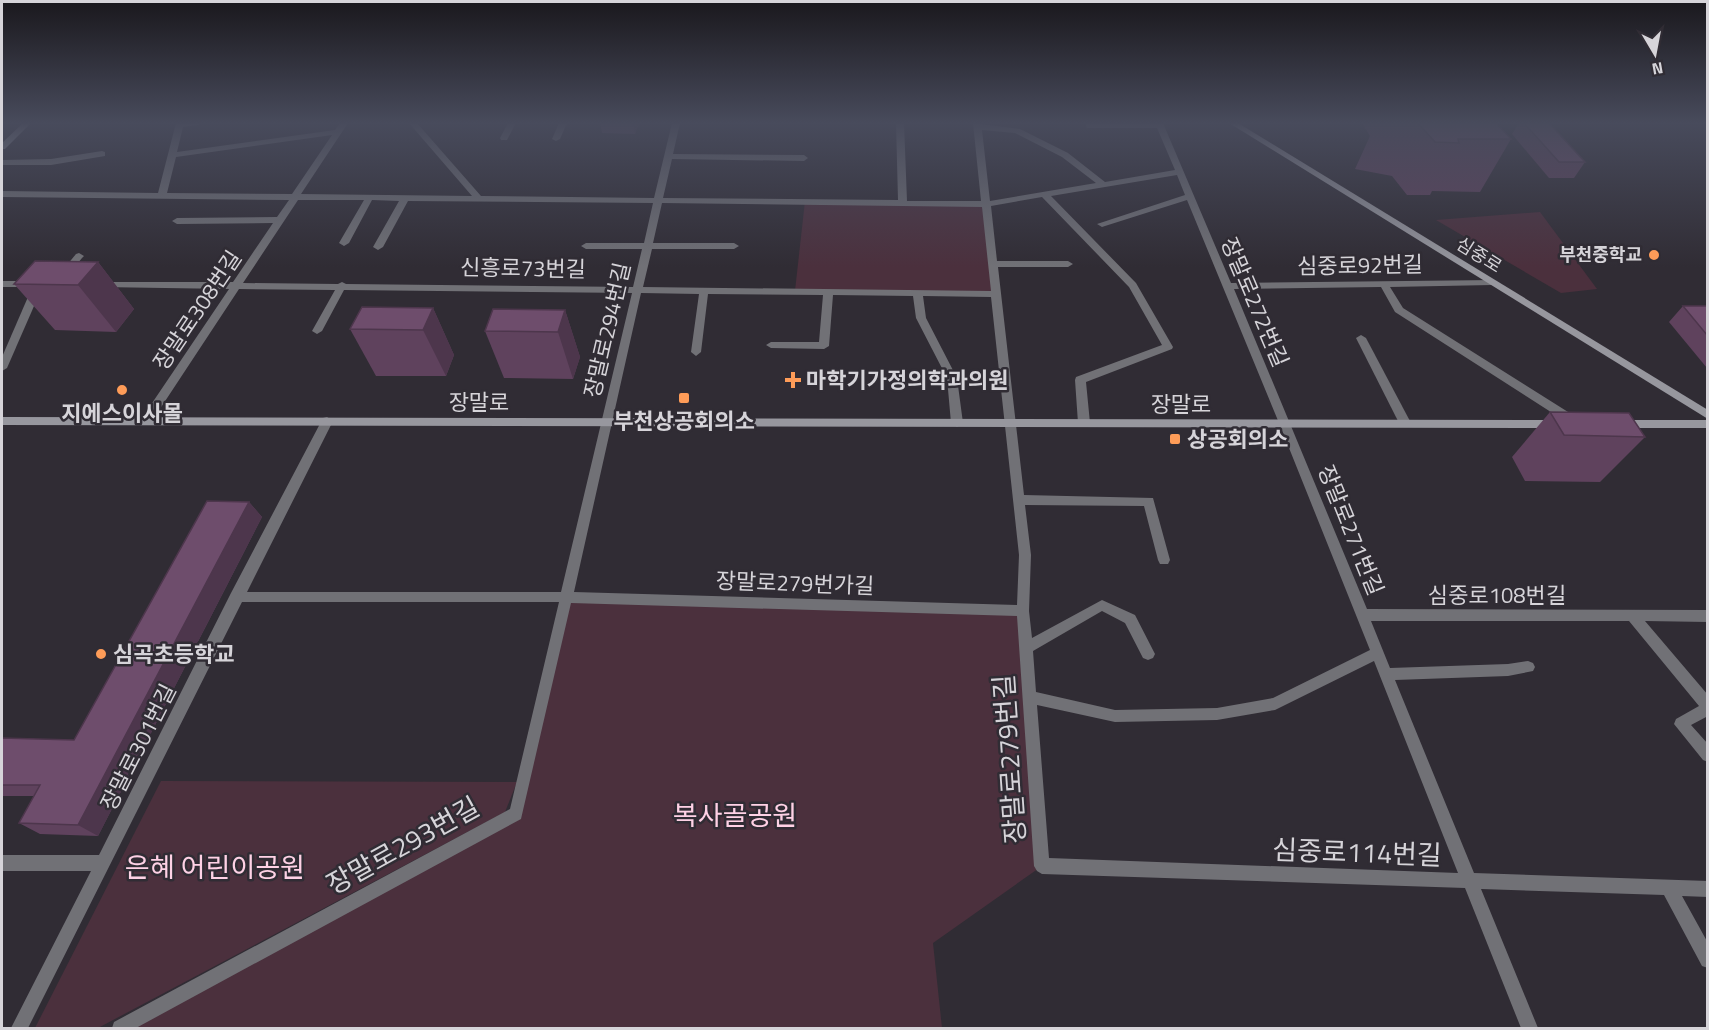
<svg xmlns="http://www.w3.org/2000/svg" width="1709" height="1030" font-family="'Titillium Web','Noto Sans KR',sans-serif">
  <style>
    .green { fill: #4b303d }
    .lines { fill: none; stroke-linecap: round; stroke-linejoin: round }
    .street { fill: #717176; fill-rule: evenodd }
    .secondary { fill: #97979e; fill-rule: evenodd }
    .wall { fill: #5f425d }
    .shaded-wall { fill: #4d364c }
    .building { fill: #6e4d6c; stroke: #4d364c; stroke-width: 1.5 }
    .poi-dot { fill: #fe9c58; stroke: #302c34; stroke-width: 2 }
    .labels { text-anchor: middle; stroke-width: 5; stroke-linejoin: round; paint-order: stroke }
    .far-street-label { font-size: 18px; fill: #d6d4d9; stroke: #302c34 }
    .far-poi-label { font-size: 18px; font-weight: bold; fill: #d6d4d9; stroke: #302c34; text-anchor: end }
    .street-label { font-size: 22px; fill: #d6d4d9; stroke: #302c34 }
    .poi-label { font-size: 22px; font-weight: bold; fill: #d6d4d9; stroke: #302c34; text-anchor: start }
    .near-street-label { font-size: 27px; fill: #d6d4d9; stroke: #302c34 }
    .near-park-label { font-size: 27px; fill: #fed1e5; stroke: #302c34 }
  </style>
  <rect width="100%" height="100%" fill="#302c34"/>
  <!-- green -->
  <g class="green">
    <polygon points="805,201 986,204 996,294 795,291"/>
    <polygon points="1540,212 1597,289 1561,293 1436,220"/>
    <polygon points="565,597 1023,611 1042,866 933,943 942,1028 120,1028 516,814"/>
    <polygon points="161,781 517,782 505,812 98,1028 35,1028"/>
  </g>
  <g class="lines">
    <!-- street -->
    <g class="street">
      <path d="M 176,123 L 202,123 L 198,125 L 183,127 L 177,152 L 335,130 L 340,123 L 348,123 L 301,194 L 472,196 L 409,123 L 417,123 L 481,196 L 654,198 L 672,123 L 680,123 L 673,154 L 804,155 L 808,158 L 804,161 L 672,159 L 663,198 L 898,200 L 896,123 L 904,123 L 907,201 L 981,201 L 973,123 L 1020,129 L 1068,153 L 1105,182 L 1175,170 L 1157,128 L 1087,128 L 1085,123 L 1163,123 L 1231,283 L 1495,280 L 1495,284 L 1492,285 L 1390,287 L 1403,308 L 1576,417 L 1578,420 L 1576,423 L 1568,423 L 1395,312 L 1381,287 L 1234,289 L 1367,609 L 1708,610 L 1708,622 L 1645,621 L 1708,695 L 1708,716 L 1691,725 L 1708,744 L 1708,762 L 1703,760 L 1674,724 L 1676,719 L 1699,706 L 1629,621 L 1371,621 L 1390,668 L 1508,664 L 1528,661 L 1533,663 L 1535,667 L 1533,671 L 1508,676 L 1395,680 L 1474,873 L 1708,881 L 1708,897 L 1682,896 L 1708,943 L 1708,968 L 1702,966 L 1664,895 L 1481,889 L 1538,1028 L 1521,1028 L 1465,888 L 1042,874 L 1037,871 L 1034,866 L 1017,616 L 571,603 L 521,819 L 136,1028 L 112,1028 L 114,1022 L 510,809 L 559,602 L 242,602 L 28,1028 L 11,1028 L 91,871 L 2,871 L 2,855 L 99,855 L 231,593 L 323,418 L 327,417 L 333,421 L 247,592 L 561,592 L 632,293 L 344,290 L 322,331 L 317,334 L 312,331 L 335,290 L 239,289 L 150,424 L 142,424 L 140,421 L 142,418 L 229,289 L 100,287 L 95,284 L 97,282 L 233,282 L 273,223 L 177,224 L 172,221 L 177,218 L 277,217 L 289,200 L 2,197 L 2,191 L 158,193 ZM 982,130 L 1015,133 L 1062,157 L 1096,183 L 990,201 ZM 332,135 L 292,194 L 167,193 L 176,157 ZM 1177,175 L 1185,195 L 1097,224 L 1102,227 L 1105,226 L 1187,200 L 1279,423 L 1370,650 L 1273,698 L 1217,708 L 1115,710 L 1036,692 L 1033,651 L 1102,611 L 1125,623 L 1143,658 L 1148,660 L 1153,658 L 1155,654 L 1135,615 L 1102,600 L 1032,638 L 1029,611 L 1031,555 L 1025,505 L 1144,506 L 1158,560 L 1160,564 L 1168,564 L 1170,560 L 1153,498 L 1024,495 L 998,267 L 1068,267 L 1073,264 L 1068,261 L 997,261 L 991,206 L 1042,197 L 1129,287 L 1162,345 L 1076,377 L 1075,380 L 1078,423 L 1084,427 L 1090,423 L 1086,382 L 1172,349 L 1173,347 L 1136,283 L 1051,196 ZM 298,200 L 364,200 L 339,243 L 344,246 L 349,243 L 372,200 L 399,201 L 373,247 L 378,250 L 383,247 L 408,201 L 653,203 L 644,243 L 586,243 L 581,246 L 586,249 L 642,249 L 633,287 L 346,284 L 342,282 L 338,284 L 243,283 ZM 662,203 L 982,207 L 991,291 L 643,287 L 652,249 L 734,249 L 739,246 L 734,243 L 653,243 ZM 641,293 L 699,294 L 691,352 L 696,356 L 701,352 L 708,294 L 823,295 L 819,342 L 771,342 L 766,345 L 771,348 L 824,349 L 829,346 L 833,295 L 913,296 L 916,318 L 947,378 L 951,423 L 957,427 L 963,423 L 957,378 L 926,318 L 923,296 L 991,297 L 1019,555 L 1017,605 L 574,592 ZM 1374,661 L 1458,873 L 1049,858 L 1037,705 L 1115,722 L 1217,720 L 1275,710 Z"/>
      <polygon points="508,123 516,123 507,140 501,140 500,138"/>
      <polygon points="559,123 567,123 560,139 556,141 552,139"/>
      <polygon points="102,151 105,152 105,156 51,165 2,165 2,160 51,159"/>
      <polygon points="79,253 84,256 82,258 68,275 62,275 62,271 76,254"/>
      <polygon points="2,281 28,281 33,284 28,287 2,287"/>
      <polygon points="36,287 41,290 7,368 2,371 2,357 31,290"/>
      <polygon points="1361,335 1366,338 1411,423 1409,426 1401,426 1399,423 1356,338"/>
    </g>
    <!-- secondary -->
    <g class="secondary">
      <polygon points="23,123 31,123 5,149 2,149 2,143"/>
      <polygon points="1229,123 1238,123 1708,410 1708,419"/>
      <polygon points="2,417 1554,420 1560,424 1554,428 2,425"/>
      <polygon points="1620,420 1708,420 1708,428 1620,428 1614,424"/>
    </g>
  </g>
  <!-- wall -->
  <g class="wall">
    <polygon points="600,123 639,123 635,134 602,133"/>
    <polygon points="1362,123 1496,123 1511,139 1480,192 1432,191 1430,195 1407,195 1392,176 1355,169 1370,136"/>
    <polygon points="1519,123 1549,123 1585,162 1574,178 1549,178 1512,134"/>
    <polygon points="98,262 134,309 116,332 55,330 14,284"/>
    <polygon points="1683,306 1707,306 1707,368 1669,322"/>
    <polygon points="433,308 454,355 446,376 376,376 350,329"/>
    <polygon points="565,310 580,357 573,379 504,378 485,331"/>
    <polygon points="1550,412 1645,437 1600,482 1525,481 1512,457"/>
    <polygon points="249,502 262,517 98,836 40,834 19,823 34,796 2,796 2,738 74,740"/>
  </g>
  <!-- shaded-wall -->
  <g class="shaded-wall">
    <polygon points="633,123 639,123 635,134"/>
    <polygon points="98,262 134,309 116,332 78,285"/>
    <polygon points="433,308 454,355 446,376 423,330"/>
    <polygon points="565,310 580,357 573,379 558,332"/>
    <polygon points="249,502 262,517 98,836 78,825"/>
  </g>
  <!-- building -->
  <g class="building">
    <polygon points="1413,123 1496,123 1511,139 1458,139 1459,143 1435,142 1418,123"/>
    <polygon points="1524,123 1549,123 1585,162 1559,162"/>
    <polygon points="35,261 98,262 78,285 14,284"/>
    <polygon points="1683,306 1707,306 1707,335"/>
    <polygon points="362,307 433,308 423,330 350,329"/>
    <polygon points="493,309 565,310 558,332 485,331"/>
    <polygon points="1550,412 1629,413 1645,437 1564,435"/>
    <polygon points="207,501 249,502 78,825 19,823 40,785 2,785 2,738 74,740"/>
  </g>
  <!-- sky -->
  <linearGradient id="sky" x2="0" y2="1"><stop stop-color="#1a181d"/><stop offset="0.46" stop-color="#484b5c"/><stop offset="1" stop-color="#484b5c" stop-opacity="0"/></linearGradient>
  <rect width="1709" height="267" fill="url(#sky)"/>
  <!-- markers -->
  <g class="poi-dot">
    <circle cx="1654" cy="255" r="6"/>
    <path d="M790 371h6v6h6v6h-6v6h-6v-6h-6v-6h6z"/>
    <circle cx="122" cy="390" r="6"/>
    <rect x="678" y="392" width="12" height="12" rx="3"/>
    <rect x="1169" y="433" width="12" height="12" rx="3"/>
    <circle cx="101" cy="654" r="6"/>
  </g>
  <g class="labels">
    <!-- far-street labels -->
    <g class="far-street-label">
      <text transform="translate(1479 255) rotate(32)" y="6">심중로</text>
    </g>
    <!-- far-poi labels -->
    <g class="far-poi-label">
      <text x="1642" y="261">부천중학교</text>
    </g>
    <!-- street labels -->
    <g class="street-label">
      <text transform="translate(1360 265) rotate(-1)" y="8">심중로92번길</text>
      <text transform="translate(523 268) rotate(1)" y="8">신흥로73번길</text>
      <text transform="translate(1255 302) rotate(67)" y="8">장말로272번길</text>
      <text transform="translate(197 310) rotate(-56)" y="8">장말로308번길</text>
      <text transform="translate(607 330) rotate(-77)" y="8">장말로294번길</text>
      <text x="479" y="410">장말로</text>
      <text x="1181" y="412">장말로</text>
      <text transform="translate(1351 530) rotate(68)" y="8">장말로271번길</text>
      <text transform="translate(795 583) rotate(2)" y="8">장말로279번가길</text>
      <text x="1497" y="603">심중로108번길</text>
      <text transform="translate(138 747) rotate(-63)" y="8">장말로301번길</text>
    </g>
    <!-- poi labels -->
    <g class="poi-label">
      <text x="806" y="388">마학기가정의학과의원</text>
      <text x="122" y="421" text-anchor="middle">지에스이사몰</text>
      <text x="684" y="429" text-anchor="middle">부천상공회의소</text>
      <text x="1187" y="447">상공회의소</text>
      <text x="113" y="662">심곡초등학교</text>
    </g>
    <!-- near-street labels -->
    <g class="near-street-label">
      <text transform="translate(1010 759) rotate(-94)" y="9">장말로279번길</text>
      <text transform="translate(403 846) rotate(-29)" y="9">장말로293번길</text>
      <text transform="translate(1357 853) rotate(2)" y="9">심중로114번길</text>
    </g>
    <!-- near-park labels -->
    <g class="near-park-label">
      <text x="735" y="825">복사골공원</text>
      <text x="215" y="877">은혜 어린이공원</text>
    </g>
  </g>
  <!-- border -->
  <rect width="1709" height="1030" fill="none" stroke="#d6d4d9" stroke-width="6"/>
  <!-- north arrow -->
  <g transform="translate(1655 54) rotate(170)" stroke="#302c34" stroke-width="4.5" paint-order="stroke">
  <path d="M0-4.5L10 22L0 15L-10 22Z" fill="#d6d4d9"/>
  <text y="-9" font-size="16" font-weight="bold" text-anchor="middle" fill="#d6d4d9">N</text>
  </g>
</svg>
